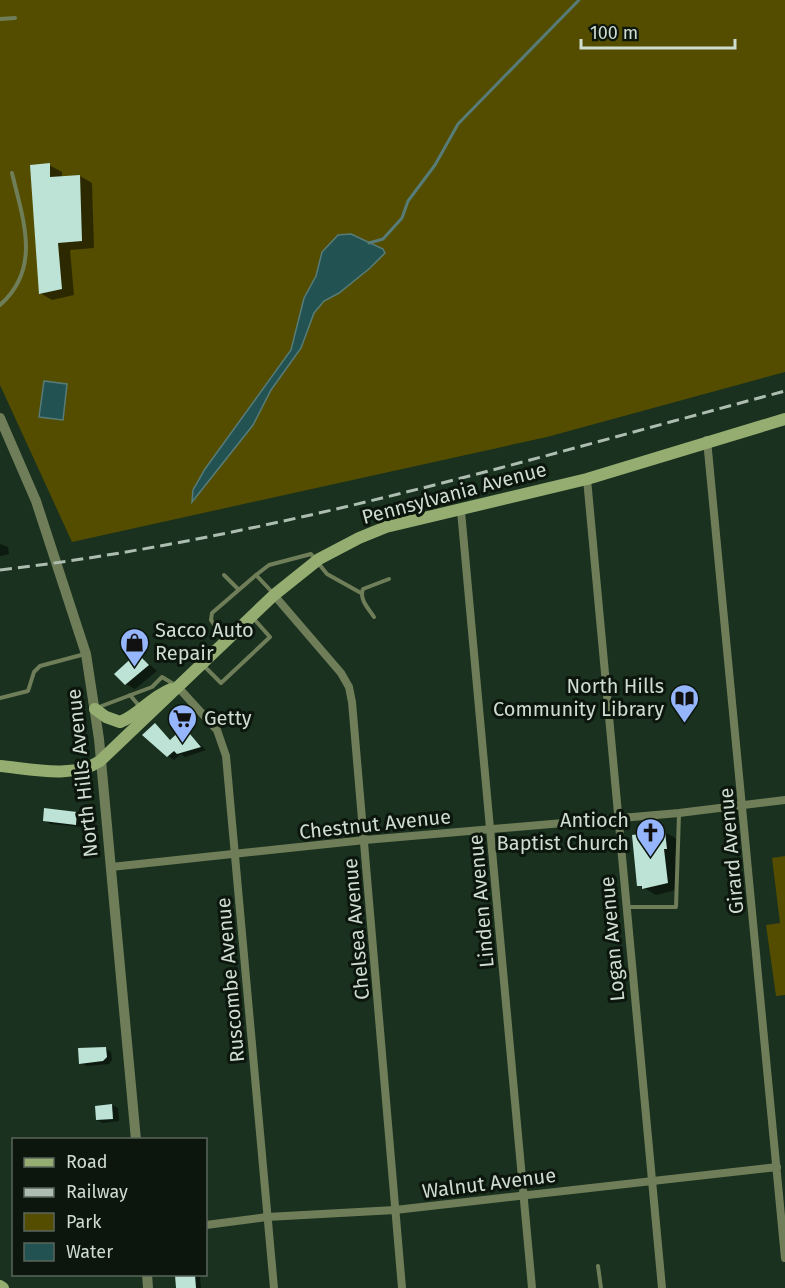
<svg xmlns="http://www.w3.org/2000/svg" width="785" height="1288" font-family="'Fira Sans',sans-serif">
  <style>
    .green { fill: #544d00 }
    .water { fill: #235252; stroke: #577c78; stroke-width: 1.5 }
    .shadow { fill: #0007 }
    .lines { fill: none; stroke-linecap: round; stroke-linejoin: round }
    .stream { stroke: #577c78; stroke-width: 3 }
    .building { fill: #bce3d6 }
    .service { stroke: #6f7e59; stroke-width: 4 }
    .minor { stroke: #6f7e59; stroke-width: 8 }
    .tertiary { stroke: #6f7e59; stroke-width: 10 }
    .secondary { stroke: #95ad71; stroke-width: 12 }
    .rail { stroke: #adbdb0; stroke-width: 3; stroke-dasharray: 12 6; stroke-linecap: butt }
    .labels { text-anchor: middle; stroke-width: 6; stroke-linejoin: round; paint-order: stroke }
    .street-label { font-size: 20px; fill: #cfddd1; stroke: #0c160d }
    .poi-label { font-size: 20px; fill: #cfddd1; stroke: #0c160d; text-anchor: start }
  </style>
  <rect width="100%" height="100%" fill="#19311e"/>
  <!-- green -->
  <g class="green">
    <polygon points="0,0 785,0 785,372 547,437 72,542 0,385"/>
    <polygon points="785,856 785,995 776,996 766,925 780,923 772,858"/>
  </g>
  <!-- water -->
  <g class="water">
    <polygon points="351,234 383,249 385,253 370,268 339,293 324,301 314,313 301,348 271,390 253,425 192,502 193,490 205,469 291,350 304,298 316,276 322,252 338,235"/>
    <polygon points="44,381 67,384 63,420 39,417"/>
  </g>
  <!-- shadow -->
  <g class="shadow">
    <polygon points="49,165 62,172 62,178 80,176 92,183 94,248 70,250 74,295 52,300 40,293"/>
    <polygon points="0,544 8,547 9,554 0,556"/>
    <polygon points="137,654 157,671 135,689 126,684"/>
    <polygon points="155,725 172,741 184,729 206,750 185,757 181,754 174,760 168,756"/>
    <polygon points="76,814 82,817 81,827 50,824 45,820"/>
    <polygon points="664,832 677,839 679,855 675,856 679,889 656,895 639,885"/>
    <polygon points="105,1048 111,1052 112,1060 109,1064 87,1066 81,1063"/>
    <polygon points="112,1105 118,1108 119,1121 103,1123 97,1120"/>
    <polygon points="206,1263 207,1275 200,1277 201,1288 177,1288 176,1277 173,1274 206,1274"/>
  </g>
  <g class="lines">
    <!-- stream -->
    <polyline class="stream" points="369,243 383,239 402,218 408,201 435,165 458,124 579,0"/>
  </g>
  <!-- building -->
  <g class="building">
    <polygon points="50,163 50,177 80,175 82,241 58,243 62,289 39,294 30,165"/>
    <polygon points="137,653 149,665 125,685 114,674"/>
    <polygon points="155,723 170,740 184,727 201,747 177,754 174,751 167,757 142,735"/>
    <polygon points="44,808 77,812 76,825 43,821"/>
    <polygon points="665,831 667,849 664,849 668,883 642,889 642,886 637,886 632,835"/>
    <polygon points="106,1047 107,1057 103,1061 79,1064 78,1048"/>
    <polygon points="112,1104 113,1119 96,1120 95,1106"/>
    <polygon points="175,1275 195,1275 196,1288 176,1288"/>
  </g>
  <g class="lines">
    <!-- service -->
    <g class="service">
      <polyline points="0,19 15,18"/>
      <path d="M 0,305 C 42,268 23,220 12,173"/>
      <polyline points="224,575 238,589"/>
      <polyline points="256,575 269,565 311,554 327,574 361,593"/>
      <path d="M 374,617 C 368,608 359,599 363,589 L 389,579"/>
      <polyline points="225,640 211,620 212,613 256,575 272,592"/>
      <polyline points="203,665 221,683 270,637 254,619"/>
      <polyline points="130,695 140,707"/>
      <polyline points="0,698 28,691 34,672 40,666 85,654"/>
      <polyline points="99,707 152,687 162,677 177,686"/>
      <polyline points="627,907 676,907 679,814"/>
      <polyline points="598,1266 601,1288"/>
    </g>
    <!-- minor -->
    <g class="minor">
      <polyline points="707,440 785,1258"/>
      <polyline points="587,479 662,1288"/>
      <polyline points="461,511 532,1288"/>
      <polyline points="274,595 341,673 349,687 352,702 402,1288"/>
      <polyline points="177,686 217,730 226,756 274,1288"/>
      <polyline points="111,867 365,840 679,813 785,800"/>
      <polyline points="206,1225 267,1217 395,1210 777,1167"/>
    </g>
    <!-- tertiary -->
    <g class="tertiary">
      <polyline points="0,418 36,501 86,654 99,739 136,1140"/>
      <polyline points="147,1274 148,1288"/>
    </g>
    <!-- secondary -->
    <g class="secondary">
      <path d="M 95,709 L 106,717 L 120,722 C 139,715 149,698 171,689"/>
      <path d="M 0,766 C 31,769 73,779 100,761 L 274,595 L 319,559 L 359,538 L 386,527 L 587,479 L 785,419"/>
      <polyline points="0,1286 3,1288"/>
    </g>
    <!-- rail -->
    <path class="rail" d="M 0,570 C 267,539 526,460 785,391"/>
  </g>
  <!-- icons -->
  <defs>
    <symbol id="shop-pin" viewBox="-11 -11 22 30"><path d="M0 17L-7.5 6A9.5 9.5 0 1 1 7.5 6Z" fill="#95b6fd" stroke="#0c160d"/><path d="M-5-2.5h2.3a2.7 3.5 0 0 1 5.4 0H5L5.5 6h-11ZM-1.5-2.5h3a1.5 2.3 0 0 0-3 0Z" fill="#111"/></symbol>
    <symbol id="library-pin" viewBox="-11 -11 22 30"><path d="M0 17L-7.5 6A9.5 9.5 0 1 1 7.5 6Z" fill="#95b6fd" stroke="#0c160d"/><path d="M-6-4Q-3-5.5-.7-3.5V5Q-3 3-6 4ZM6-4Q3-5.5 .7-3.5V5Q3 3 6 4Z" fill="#111"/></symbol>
    <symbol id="supermarket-pin" viewBox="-11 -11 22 30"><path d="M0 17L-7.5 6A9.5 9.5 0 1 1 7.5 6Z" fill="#95b6fd" stroke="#0c160d"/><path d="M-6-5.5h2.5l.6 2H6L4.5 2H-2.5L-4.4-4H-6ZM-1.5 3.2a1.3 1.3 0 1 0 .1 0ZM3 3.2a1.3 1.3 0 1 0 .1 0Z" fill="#111"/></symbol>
    <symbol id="church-pin" viewBox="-11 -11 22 30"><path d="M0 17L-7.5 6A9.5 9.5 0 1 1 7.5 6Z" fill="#95b6fd" stroke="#0c160d"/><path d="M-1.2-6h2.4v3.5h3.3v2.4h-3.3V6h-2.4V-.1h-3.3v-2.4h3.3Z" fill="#111"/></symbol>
  </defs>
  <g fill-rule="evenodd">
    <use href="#shop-pin" x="118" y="626" width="33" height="45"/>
    <use href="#library-pin" x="668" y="682" width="33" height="45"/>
    <use href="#supermarket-pin" x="166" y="702" width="33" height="45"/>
    <use href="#church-pin" x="634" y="816" width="33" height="45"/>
  </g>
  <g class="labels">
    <!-- street labels -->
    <g class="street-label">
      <text transform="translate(454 493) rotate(-15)" y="7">Pennsylvania Avenue</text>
      <text transform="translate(82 773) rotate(-96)" y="7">North Hills Avenue</text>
      <text transform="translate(375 824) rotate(-6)" y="7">Chestnut Avenue</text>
      <text transform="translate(731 851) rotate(-95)" y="7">Girard Avenue</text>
      <text transform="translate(481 901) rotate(-95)" y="7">Linden Avenue</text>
      <text transform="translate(356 929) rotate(-95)" y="7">Chelsea Avenue</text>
      <text transform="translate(612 939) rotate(-95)" y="7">Logan Avenue</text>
      <text transform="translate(230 980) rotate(-95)" y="7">Ruscombe Avenue</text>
      <text transform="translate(489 1183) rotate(-7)" y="7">Walnut Avenue</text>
    </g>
    <!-- poi labels -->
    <g class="poi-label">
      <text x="155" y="637">Sacco Auto<tspan x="155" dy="23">Repair</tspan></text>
      <text x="664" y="693" text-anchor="end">North Hills<tspan x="664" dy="23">Community Library</tspan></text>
      <text x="204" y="725">Getty</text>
      <text x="629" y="827" text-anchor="end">Antioch<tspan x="629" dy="23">Baptist Church</tspan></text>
    </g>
  </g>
  <!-- legend -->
  <rect x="12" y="1138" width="195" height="138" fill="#0c160d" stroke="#5a665b" stroke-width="1.5"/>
  <rect x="24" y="1158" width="30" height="9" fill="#95ad71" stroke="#5a665b" stroke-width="1.5"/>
  <text x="66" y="1168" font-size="18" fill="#cfddd1">Road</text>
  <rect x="24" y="1188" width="30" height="9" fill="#adbdb0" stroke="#5a665b" stroke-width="1.5"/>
  <text x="66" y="1198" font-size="18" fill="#cfddd1">Railway</text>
  <rect x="24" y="1213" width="30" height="18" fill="#544d00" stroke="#5a665b" stroke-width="1.5"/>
  <text x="66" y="1228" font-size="18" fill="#cfddd1">Park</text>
  <rect x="24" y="1243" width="30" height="18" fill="#235252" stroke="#5a665b" stroke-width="1.5"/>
  <text x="66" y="1258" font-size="18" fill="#cfddd1">Water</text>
  <!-- scale -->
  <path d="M581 39v9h154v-9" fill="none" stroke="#cfddd1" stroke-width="3"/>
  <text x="590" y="39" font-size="18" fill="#cfddd1" stroke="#0c160d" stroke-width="4.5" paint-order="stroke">100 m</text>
</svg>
